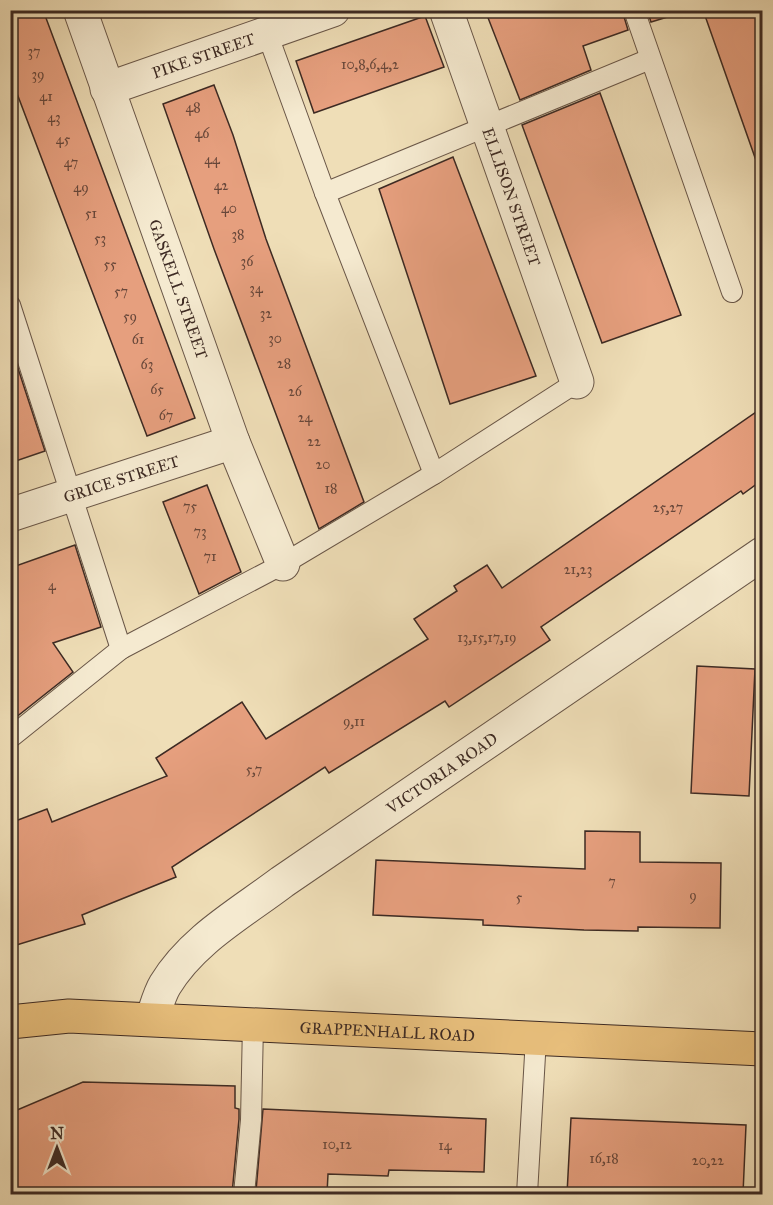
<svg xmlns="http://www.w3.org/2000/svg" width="773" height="1205" font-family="'IM FELL Great Primer',serif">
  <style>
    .building { fill: #e69f7e; stroke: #3d2a23; stroke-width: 1.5 }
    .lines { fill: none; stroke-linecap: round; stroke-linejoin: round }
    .lane-casing { stroke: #6a5748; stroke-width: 22 }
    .street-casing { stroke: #6a5748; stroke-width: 35 }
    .primary-casing { stroke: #3d2a23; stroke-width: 35 }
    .lane { stroke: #f5ead0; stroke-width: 20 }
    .street { stroke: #f5ead0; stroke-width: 33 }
    .primary { stroke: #e8bf7c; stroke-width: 33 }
    .labels { text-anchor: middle; stroke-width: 4.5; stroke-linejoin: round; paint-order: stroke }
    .number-label { font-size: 14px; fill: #67473a }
    .street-label { font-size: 16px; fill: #3d2a23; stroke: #f5ead0 }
  </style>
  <rect width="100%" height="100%" fill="#efdeb7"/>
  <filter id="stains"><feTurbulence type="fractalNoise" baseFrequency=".00333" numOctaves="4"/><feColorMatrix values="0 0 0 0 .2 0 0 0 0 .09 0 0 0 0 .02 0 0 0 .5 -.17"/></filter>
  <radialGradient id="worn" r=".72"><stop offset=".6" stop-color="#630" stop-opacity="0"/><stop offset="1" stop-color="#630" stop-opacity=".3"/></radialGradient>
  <!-- building -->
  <g class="building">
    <polygon points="10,10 43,10 195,418 147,436 10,75"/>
    <polygon points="485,10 622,10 628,30 583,46 591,70 520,100"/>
    <polygon points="647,10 670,10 671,16 651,22"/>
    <polygon points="703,10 762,10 762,165 758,166"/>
    <polygon points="425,16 444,67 314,113 296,61"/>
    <polygon points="214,85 233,135 266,239 364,502 319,529 214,249 163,104"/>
    <polygon points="600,93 681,315 602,343 522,125"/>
    <polygon points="453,157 536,376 450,404 379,189"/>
    <polygon points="12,350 45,451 10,463 10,351"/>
    <polygon points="762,408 762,480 743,494 741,491 541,627 550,640 449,707 445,701 329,773 325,767 172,867 176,877 82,915 85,924 10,947 10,823 47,809 52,822 167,776 156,758 242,702 266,739 428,639 414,619 457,591 454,586 487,565 502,588"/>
    <polygon points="207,485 241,572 199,594 163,502"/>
    <polygon points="75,545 101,627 53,643 73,672 10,722 10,568"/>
    <polygon points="697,666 755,669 749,796 691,793"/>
    <polygon points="585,831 640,832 640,862 721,863 720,928 638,927 638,931 584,930 483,925 483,920 373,915 376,860 585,869"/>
    <polygon points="83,1082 235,1086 235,1108 239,1109 239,1119 232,1194 10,1194 10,1113"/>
    <polygon points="263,1109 486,1119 484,1172 389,1170 388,1176 328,1174 327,1194 256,1191"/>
    <polygon points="571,1118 746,1125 743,1194 567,1194"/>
  </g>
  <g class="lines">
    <defs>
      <g id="lane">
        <polyline points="634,10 732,292"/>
        <polyline points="267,33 325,193 434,474"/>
        <polyline points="325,193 650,59"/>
        <polyline points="10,305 121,649"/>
        <polyline points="10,738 121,649 283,564 434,474 577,382"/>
        <polyline points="244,1194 251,1120 253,1024"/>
        <polyline points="527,1194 536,1038"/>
      </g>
      <g id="street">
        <path id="s1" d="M 80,10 L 233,442 L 283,564"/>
        <path id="s2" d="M 446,10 L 577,382"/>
        <path id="s3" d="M 107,89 L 333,10"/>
        <path id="s4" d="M 10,515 L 233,442"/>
        <path id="s5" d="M 152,1019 C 156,1008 159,995 165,985 C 192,940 241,913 282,882 L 762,554"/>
      </g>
      <g id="primary">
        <path id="s6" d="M 10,1022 L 69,1016 L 762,1049"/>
      </g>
    </defs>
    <!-- lane casing -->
    <use href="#lane" class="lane-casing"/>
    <!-- street casing -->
    <use href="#street" class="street-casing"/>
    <!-- primary casing -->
    <use href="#primary" class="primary-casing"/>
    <!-- lane -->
    <use href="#lane" class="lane"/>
    <!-- street -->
    <use href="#street" class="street"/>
    <!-- primary -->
    <use href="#primary" class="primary"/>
  </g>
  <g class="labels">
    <!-- number labels -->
    <g class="number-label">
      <text x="34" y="56">37</text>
      <text x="370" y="69">10,8,6,4,2</text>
      <text x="38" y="79">39</text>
      <text x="46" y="101">41</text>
      <text x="193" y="112">48</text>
      <text x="54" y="122">43</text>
      <text x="202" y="138">46</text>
      <text x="63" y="144">45</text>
      <text x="212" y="164">44</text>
      <text x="71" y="167">47</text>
      <text x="221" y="190">42</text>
      <text x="81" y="192">49</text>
      <text x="229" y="213">40</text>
      <text x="91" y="218">51</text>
      <text x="238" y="239">38</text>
      <text x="100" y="243">53</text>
      <text x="247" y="266">36</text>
      <text x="110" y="269">55</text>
      <text x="256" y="293">34</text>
      <text x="121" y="296">57</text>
      <text x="266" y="318">32</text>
      <text x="130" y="321">59</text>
      <text x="275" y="343">30</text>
      <text x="138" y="344">61</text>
      <text x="284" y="368">28</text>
      <text x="147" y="369">63</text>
      <text x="157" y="394">65</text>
      <text x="295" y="396">26</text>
      <text x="166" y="420">67</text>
      <text x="305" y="422">24</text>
      <text x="314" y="446">22</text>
      <text x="323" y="469">20</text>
      <text x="331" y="493">18</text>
      <text x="190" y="511">75</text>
      <text x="668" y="512">25,27</text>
      <text x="200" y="536">73</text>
      <text x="210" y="561">71</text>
      <text x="578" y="574">21,23</text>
      <text x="52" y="590">4</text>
      <text x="487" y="642">13,15,17,19</text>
      <text x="354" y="726">9,11</text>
      <text x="254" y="774">5,7</text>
      <text x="612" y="886">7</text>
      <text x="693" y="900">9</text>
      <text x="519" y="902">5</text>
      <text x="337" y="1149">10,12</text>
      <text x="445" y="1150">14</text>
      <text x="604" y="1163">16,18</text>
      <text x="708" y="1165">20,22</text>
    </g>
    <!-- street labels -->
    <g class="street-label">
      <text dy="6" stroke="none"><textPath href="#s3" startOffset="102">PIKE STREET</textPath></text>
      <text dy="6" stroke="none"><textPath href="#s2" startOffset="198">ELLISON STREET</textPath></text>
      <text dy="6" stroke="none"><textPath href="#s1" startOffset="296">GASKELL STREET</textPath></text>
      <text dy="6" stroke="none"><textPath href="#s4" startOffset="117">GRICE STREET</textPath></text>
      <text dy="6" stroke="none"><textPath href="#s5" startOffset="387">VICTORIA ROAD</textPath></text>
      <text dy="6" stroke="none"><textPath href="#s6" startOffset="378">GRAPPENHALL ROAD</textPath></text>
    </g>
  </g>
  <!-- margin -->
  <rect width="773" height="1205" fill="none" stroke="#efdeb7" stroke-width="36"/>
  <rect x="12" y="12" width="749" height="1181" fill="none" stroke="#3d2a23" stroke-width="3"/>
  <rect x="18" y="18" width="737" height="1169" fill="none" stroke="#3d2a23" stroke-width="1.5"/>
  <!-- north arrow -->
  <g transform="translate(57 1148)" stroke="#f5ead0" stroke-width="4.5" paint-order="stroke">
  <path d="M0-4.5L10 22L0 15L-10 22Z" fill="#3d2a23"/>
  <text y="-9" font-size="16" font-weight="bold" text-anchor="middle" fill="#3d2a23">N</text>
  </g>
  <rect width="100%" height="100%" filter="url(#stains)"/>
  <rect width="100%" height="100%" fill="url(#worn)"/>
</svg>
